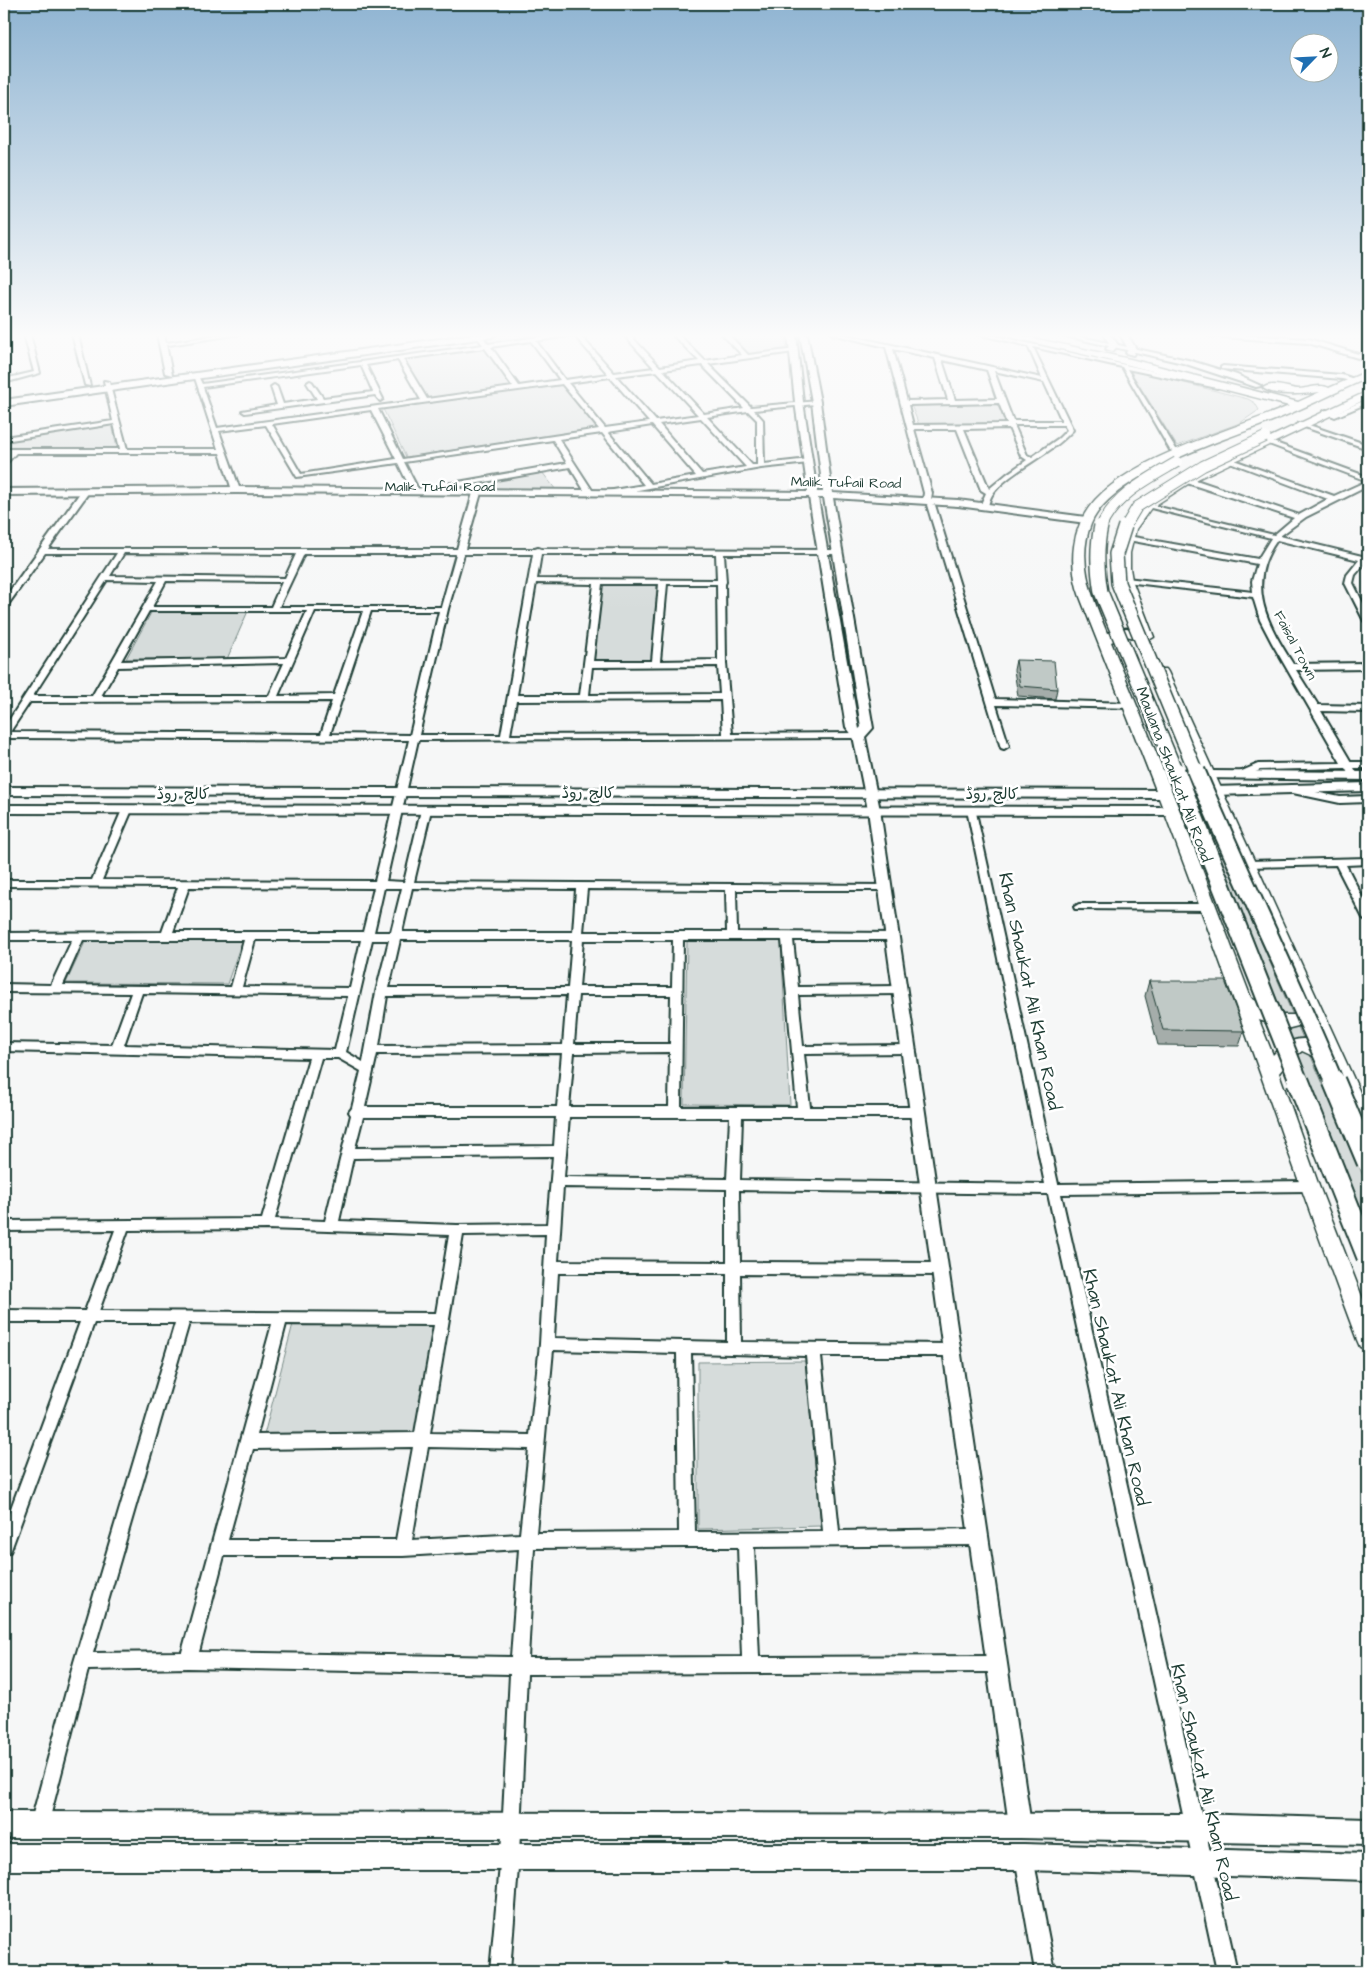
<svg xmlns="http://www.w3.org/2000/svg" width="1372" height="1975" font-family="'Architects Daughter','Playpen Sans Arabic',sans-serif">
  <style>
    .green { fill: #d6dcdb; stroke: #7a8c88 }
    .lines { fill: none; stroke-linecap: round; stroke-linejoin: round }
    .minor-casing { stroke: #1f3d34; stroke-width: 4 }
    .tertiary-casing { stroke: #1f3d34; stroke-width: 4 }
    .secondary-casing { stroke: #1f3d34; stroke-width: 4 }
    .primary-casing { stroke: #1f3d34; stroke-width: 3 }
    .minor { fill: #fff; fill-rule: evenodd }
    .tertiary { fill: #fff; fill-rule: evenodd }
    .secondary { fill: #fff; fill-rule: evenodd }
    .primary { fill: #fff; fill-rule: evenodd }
    .primary-bridge-far3-casing { stroke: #1f3d34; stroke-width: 12; stroke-linecap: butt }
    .primary-bridge-far2-casing { stroke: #1f3d34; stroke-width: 16; stroke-linecap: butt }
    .primary-bridge-far1-casing { stroke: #1f3d34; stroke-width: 21; stroke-linecap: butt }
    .primary-bridge-casing { stroke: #1f3d34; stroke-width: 25; stroke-linecap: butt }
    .primary-bridge-far3 { stroke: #fff; stroke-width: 10 }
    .primary-bridge-far2 { stroke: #fff; stroke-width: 13 }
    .primary-bridge-far1 { stroke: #fff; stroke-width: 17 }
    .primary-bridge { stroke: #fff; stroke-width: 21 }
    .wall { fill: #a5adaa; stroke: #1f3d34 }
    .building { fill: #c0c9c6; stroke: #1f3d34 }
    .labels { text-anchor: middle; stroke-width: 5; stroke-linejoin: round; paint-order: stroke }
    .far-street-label { font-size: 14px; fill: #1f3d34; stroke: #fff }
    .street-label { font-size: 16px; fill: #1f3d34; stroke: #fff }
    .near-street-label { font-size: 19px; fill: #1f3d34; stroke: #fff }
  </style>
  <rect width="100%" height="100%" fill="#f6f7f7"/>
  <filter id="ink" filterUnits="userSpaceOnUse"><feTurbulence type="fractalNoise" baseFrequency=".02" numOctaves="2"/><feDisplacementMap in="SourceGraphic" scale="10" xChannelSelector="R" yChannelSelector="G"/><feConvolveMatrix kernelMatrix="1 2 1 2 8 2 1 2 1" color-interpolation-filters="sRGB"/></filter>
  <g filter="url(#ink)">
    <!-- green -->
    <g class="green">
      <polygon points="501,334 557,334 489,343 483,337"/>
      <polygon points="731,334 784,334 787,349 749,354"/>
      <polygon points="483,347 512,387 429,400 404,358"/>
      <polygon points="1136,371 1248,399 1255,403 1259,410 1240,423 1177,446 1131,372"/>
      <polygon points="562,385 597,429 406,457 383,409"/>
      <polygon points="996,403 1007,423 919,425 911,405"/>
      <polygon points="112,424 117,449 4,449 4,441"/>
      <polygon points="542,472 556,490 435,491"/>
      <polygon points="601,584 657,584 652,661 594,660"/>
      <polygon points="152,611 248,611 227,659 126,659"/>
      <polygon points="1198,816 1210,825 1368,1187 1368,1253"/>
      <polygon points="87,938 243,938 227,984 66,983"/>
      <polygon points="687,940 781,941 790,1105 684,1104"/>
      <polygon points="294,1320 436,1323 418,1435 264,1435"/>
      <polygon points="805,1361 821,1526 698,1529 698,1362"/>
    </g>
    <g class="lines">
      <defs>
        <g id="minor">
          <polygon points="24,334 30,334 40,373 4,383 4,379 34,372"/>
          <polygon points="72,334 78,334 90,386 85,385"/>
          <polygon points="226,334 241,334 162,346 159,344"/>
          <path d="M 475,334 L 481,334 L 488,344 L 560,334 L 579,334 L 614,373 L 654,368 L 623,334 L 629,334 L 660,367 L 699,361 L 672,334 L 678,334 L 705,361 L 742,355 L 722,334 L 728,334 L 748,355 L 796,349 L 797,350 L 794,352 L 708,364 L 751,407 L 818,401 L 818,403 L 816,404 L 754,410 L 763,420 L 764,464 L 809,459 L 812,461 L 809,463 L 761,468 L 610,495 L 606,493 L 607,491 L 644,485 L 602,433 L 559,439 L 594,493 L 593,495 L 587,495 L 570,467 L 416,494 L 412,492 L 398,463 L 297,477 L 266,425 L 219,431 L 240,490 L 236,492 L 232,490 L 220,453 L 16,453 L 6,464 L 4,465 L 4,459 L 9,453 L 4,453 L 4,449 L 120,449 L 114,424 L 4,441 L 4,437 L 113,421 L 104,381 L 109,382 L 127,449 L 218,449 L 195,378 L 199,378 L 202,384 L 483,345 ZM 574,335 L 608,374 L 565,380 L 536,341 ZM 531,341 L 560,380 L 519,386 L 491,347 ZM 485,348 L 513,387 L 427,399 L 403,359 ZM 398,360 L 421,400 L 217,428 L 203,387 L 361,365 L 373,392 L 323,398 L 312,382 L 310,381 L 307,383 L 317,399 L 283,404 L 277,387 L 274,385 L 271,387 L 277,405 L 242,411 L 245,413 L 375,395 L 380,401 L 383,399 L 366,365 ZM 702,365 L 744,408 L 704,414 L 663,370 ZM 657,371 L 698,415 L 656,421 L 616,376 ZM 610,377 L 649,422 L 605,428 L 568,383 ZM 562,384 L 599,429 L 403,459 L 378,409 ZM 371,410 L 396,459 L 301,474 L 272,424 ZM 748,411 L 757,420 L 757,465 L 752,465 L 707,417 ZM 701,418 L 746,467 L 702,474 L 659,424 ZM 652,425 L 696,476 L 651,484 L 608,432 ZM 553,440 L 567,463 L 418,489 L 404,462 Z"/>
          <path d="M 832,334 L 842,334 L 1042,378 L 1028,346 L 977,334 L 987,334 L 1220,386 L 1217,388 L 1127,369 L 1176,449 L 1183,452 L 1180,454 L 1170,450 L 1122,367 L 1033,347 L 1073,430 L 1072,431 C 1051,455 1007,472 992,495 C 990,498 989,502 988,506 L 985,506 L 981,504 L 986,493 L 981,490 L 957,429 L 914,429 L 932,493 L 931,499 L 927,501 L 923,499 L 924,493 L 886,347 ZM 893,349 L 935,358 L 948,400 L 907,401 ZM 942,360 L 987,370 L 997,399 L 955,400 ZM 994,371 L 1044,382 L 1062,421 L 1013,421 ZM 999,403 L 1007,424 L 913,425 L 908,405 ZM 1014,425 L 1064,425 L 1067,430 L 1059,438 L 1032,457 L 1027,455 ZM 1009,428 L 1021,456 L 1027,460 L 1007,474 L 989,489 L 964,429 Z"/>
          <polygon points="1057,334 1067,334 1188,360 1237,375 1261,386 1256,387 1183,363"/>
          <polygon points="1206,334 1231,334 1309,339 1368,357 1368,361 1308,343 1209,336"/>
          <polygon points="1223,366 1342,375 1357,380 1354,382 1342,379 1221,369 1221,367"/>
          <polygon points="1368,399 1368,403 1335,417 1323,412 1326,410 1335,413"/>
          <polygon points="1299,423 1303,423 1368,445 1368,449 1299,425"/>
          <path d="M 1266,441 L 1270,441 L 1368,477 L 1368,486 L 1306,517 L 1280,536 L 1362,556 L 1368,554 L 1368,562 L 1366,562 L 1355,575 L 1353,583 L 1368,613 L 1368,623 L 1364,621 L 1345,583 L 1347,575 L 1359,560 L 1277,540 C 1245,585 1267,623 1293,664 L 1368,663 L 1368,669 L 1296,670 L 1318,705 L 1368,706 L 1368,712 L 1321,711 L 1351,762 L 1368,762 L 1368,768 L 1354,768 L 1359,776 L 1357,778 L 1351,778 L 1345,768 L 1260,770 L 1241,778 L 1235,778 L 1235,774 L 1258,764 L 1341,763 L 1272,643 L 1260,620 L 1253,597 L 1126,582 L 1122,580 L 1126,578 L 1253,592 L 1252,581 L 1257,564 L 1128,540 L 1124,538 L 1128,536 L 1258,559 L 1271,538 L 1143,506 L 1147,504 L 1274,535 L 1294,518 L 1184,482 L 1184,478 L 1190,478 L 1299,515 L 1328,499 L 1227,461 L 1227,459 L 1231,459 L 1334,496 L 1367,481 L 1266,443 Z"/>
          <path d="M 82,490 L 89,492 L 48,549 L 457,549 L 473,493 L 477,491 L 481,493 L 465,549 L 535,549 L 538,548 L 541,549 L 842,550 L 842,554 L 724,554 L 726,582 L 725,584 L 726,663 L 732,734 L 859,733 L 864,736 L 862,738 L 418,740 L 386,881 L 404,882 L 421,810 L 426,807 L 431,810 L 414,882 L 889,885 L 890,887 L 885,890 L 736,890 L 737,932 L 896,933 L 897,936 L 896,939 L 892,940 L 793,940 L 798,987 L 900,986 L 906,990 L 900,994 L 798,995 L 803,1046 L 908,1045 L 912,1046 L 914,1049 L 912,1052 L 908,1053 L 804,1054 L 810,1107 L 918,1107 L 922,1109 L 924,1112 L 922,1115 L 918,1117 L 742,1117 L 740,1180 L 1045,1184 L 967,810 L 972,807 L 975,808 L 1058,1184 L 1309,1181 L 1314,1182 L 1315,1186 L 1314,1190 L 1309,1191 L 1061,1194 L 1237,1971 L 1217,1971 L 1048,1194 L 739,1190 L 740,1262 L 940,1263 L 945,1265 L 947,1269 L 945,1273 L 940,1275 L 740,1274 L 741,1342 L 951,1344 L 956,1346 L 958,1350 L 956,1354 L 951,1356 L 821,1356 L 839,1531 L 977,1529 L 983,1532 L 985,1537 L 983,1542 L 977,1545 L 754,1547 L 759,1657 L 995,1656 L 1001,1658 L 1003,1664 L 1001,1670 L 995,1672 L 527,1674 L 519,1855 L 510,1971 L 490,1971 L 501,1855 L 510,1674 L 188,1668 L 88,1670 L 48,1825 L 45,1831 L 39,1834 L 33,1831 L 30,1825 L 74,1662 L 175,1323 L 94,1323 L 12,1547 L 10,1552 L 4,1555 L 4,1527 L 80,1322 L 4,1322 L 4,1310 L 85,1311 L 115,1230 L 4,1231 L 4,1221 L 262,1219 L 309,1058 L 4,1051 L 4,1043 L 112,1045 L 131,993 L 4,992 L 4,984 L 51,985 L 72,940 L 4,940 L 4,933 L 162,932 L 178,887 L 4,886 L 4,880 L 92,880 L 122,810 L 127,807 L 132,810 L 102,880 L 375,881 L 409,740 L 4,738 L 4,728 L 117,553 L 45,553 L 7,606 L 4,606 L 4,599 ZM 124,553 L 296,554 L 285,578 L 110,576 ZM 304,554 L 456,554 L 441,607 L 279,607 ZM 464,554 L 533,554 L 501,735 L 419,735 L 448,609 ZM 541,554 L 716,554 L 717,580 L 537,579 ZM 107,580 L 158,581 L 92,696 L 33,696 ZM 166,581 L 282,582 L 271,607 L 152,607 ZM 536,583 L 594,584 L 580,695 L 517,695 ZM 602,584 L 659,584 L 652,661 L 593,661 ZM 667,584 L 717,584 L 718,660 L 660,661 ZM 149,611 L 307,611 L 286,658 L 121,661 ZM 315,611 L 363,611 L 334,695 L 278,696 ZM 371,611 L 439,611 L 410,735 L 330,734 ZM 284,663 L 269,696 L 101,696 L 118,667 ZM 718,666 L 720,694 L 589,695 L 592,667 ZM 721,700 L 723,734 L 510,735 L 516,701 ZM 332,701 L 321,734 L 10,732 L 30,702 ZM 189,887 L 374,888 L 363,932 L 173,932 ZM 384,888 L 402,888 L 391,932 L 374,932 ZM 412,888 L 576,889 L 573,932 L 402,932 ZM 587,889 L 726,890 L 727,932 L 583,932 ZM 83,940 L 244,940 L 231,987 L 63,985 ZM 255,940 L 361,940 L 350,988 L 242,987 ZM 372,940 L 389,940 L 376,992 L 363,1062 L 346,1052 ZM 400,940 L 572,940 L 568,988 L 389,988 ZM 583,940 L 673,940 L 672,987 L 579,987 ZM 683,940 L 782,940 L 797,1107 L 681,1107 ZM 142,993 L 348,996 L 335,1050 L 124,1045 ZM 567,995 L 563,1045 L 379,1046 L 387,996 ZM 578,995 L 671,995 L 670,1044 L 574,1044 ZM 670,1052 L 669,1107 L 569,1107 L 574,1053 ZM 562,1053 L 557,1107 L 365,1107 L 377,1054 ZM 321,1058 L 338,1058 L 361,1071 L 352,1108 L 349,1112 L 351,1115 L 325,1221 L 275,1219 ZM 363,1117 L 556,1117 L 554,1146 L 355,1148 ZM 569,1117 L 730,1117 L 727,1179 L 564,1177 ZM 553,1156 L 547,1224 L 457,1225 L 339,1221 L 353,1158 ZM 563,1187 L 727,1189 L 727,1262 L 558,1261 ZM 267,1229 L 449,1235 L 436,1313 L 99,1311 L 128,1230 ZM 546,1234 L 540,1344 L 530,1435 L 430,1433 L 463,1235 ZM 558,1273 L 727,1273 L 727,1342 L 554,1338 ZM 189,1323 L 272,1324 L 182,1652 L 93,1653 ZM 286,1324 L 434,1325 L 415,1433 L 257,1435 ZM 553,1350 L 677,1353 L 679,1532 L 536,1533 ZM 691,1353 L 806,1356 L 823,1531 L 695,1532 ZM 413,1447 L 396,1540 L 228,1540 L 253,1449 ZM 428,1447 L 529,1449 L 520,1534 L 412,1540 ZM 686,1547 L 738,1547 L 742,1657 L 528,1658 L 534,1548 ZM 519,1549 L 511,1657 L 199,1652 L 224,1556 L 403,1556 Z"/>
          <polygon points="928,503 935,505 995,699 1130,703 1133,704 1133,708 996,705 1009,746 1004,749 1001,748 927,505"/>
          <polygon points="1291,787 1340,797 1368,796 1368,802 1340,803 1288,792 1286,790"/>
          <polygon points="1368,858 1368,864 1346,865 1368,908 1368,921 1363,918 1336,865 1248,867 1243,864 1248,861"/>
          <polygon points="1079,904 1208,904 1213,907 1208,910 1075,909 1074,907"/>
          <polygon points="1024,1848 1031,1850 1033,1857 1055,1971 1035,1971 1015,1857 1017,1850"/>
        </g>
        <g id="tertiary">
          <polygon points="157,334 164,334 172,375 165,373"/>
          <path d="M 788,334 L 796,334 L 803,402 L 817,492 L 823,492 L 812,402 L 800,334 L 807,334 L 820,402 L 832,493 L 958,500 L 1086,517 L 1091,520 L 1086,523 L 958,506 L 833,498 L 873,728 L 865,737 L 880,810 L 1031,1825 L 1028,1833 L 1020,1836 L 1012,1833 L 1009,1825 L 868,810 L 853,736 L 846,727 L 809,497 L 236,493 L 4,495 L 4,489 L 236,487 L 808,492 L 795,402 ZM 818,498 L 824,498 L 861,727 L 859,729 Z"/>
          <polygon points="1104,334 1110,334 1118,345 1113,351 1106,349 1110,345"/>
          <polygon points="1120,334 1127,334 1136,349 1133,355 1126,353 1128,349"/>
        </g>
        <g id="secondary">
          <polygon points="475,334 496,334 492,337 4,406 4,400"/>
          <polygon points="1207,771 1368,772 1368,780 1202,778 1200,775 1202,772"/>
          <polygon points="1368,783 1368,791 1213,795 1206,791 1213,787"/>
          <polygon points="4,787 1165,790 1172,794 1165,798 4,795"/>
          <polygon points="4,805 1171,807 1178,811 1171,815 4,813"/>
          <polygon points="4,1812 1194,1814 1368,1819 1368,1845 1020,1838 4,1838"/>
          <polygon points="4,1844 1024,1844 1368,1854 1368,1880 1024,1870 4,1870"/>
        </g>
        <path id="primary" d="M 997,334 L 1014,334 L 1130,359 L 1298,402 L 1320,392 C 1306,394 1274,397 1263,388 C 1271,381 1288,388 1298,389 C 1307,389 1320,383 1329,388 L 1368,371 L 1368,378 C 1336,392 1305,408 1272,421 C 1225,440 1111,474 1091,524 C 1076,562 1093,598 1107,633 L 1126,628 L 1138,630 L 1120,580 L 1118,553 L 1124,529 L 1143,504 L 1183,478 L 1368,391 L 1368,398 L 1191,482 L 1151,508 L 1136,529 L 1130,553 L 1130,568 L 1132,580 L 1154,637 L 1147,641 L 1126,636 L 1111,642 L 1183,819 L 1251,998 L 1281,1015 L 1294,1015 L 1305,1011 L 1154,672 L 1156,669 L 1166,669 L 1168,672 L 1368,1110 L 1368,1138 L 1361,1136 L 1358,1131 L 1328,1063 L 1302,1051 L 1289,1061 L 1279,1073 L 1319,1186 L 1368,1312 L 1368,1349 L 1360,1347 L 1357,1340 C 1292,1167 1233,992 1167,819 C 1139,745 1109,671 1080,597 C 1068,565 1071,526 1095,500 C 1138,454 1231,431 1289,406 L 1129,365 ZM 1259,1020 L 1286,1029 L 1310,1023 L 1319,1042 C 1301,1035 1285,1040 1273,1055 Z"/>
      </defs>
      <!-- minor casing -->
      <use href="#minor" class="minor-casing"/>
      <!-- tertiary casing -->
      <use href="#tertiary" class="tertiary-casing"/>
      <!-- secondary casing -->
      <use href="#secondary" class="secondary-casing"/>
      <!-- primary casing -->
      <use href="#primary" class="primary-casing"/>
      <!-- minor -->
      <use href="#minor" class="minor"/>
      <!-- tertiary -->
      <use href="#tertiary" class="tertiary"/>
      <!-- secondary -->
      <use href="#secondary" class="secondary"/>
      <!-- primary -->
      <use href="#primary" class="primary"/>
      <defs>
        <g id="primary-bridge-far3">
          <path d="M 1101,527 C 1115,495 1148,479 1177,462"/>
          <polyline points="1125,527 1137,507 1203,466 1265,437"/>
        </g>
        <g id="primary-bridge-far2">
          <path d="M 1101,526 C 1096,549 1097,569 1101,592 L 1176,772"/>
          <polyline points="1125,526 1116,554 1118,583 1196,772"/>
        </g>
        <g id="primary-bridge-far1">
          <polyline points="1176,771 1299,1082"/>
          <path d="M 1196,771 C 1240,875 1290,977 1334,1082"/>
        </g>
        <g id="primary-bridge">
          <polyline points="1298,1081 1368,1257"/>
          <polyline points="1334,1081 1368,1162"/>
        </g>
      </defs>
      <!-- primary-bridge-far3 casing -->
      <use href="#primary-bridge-far3" class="primary-bridge-far3-casing"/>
      <!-- primary-bridge-far2 casing -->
      <use href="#primary-bridge-far2" class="primary-bridge-far2-casing"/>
      <!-- primary-bridge-far1 casing -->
      <use href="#primary-bridge-far1" class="primary-bridge-far1-casing"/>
      <!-- primary-bridge casing -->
      <use href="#primary-bridge" class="primary-bridge-casing"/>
      <!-- primary-bridge-far3 -->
      <use href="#primary-bridge-far3" class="primary-bridge-far3"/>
      <!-- primary-bridge-far2 -->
      <use href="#primary-bridge-far2" class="primary-bridge-far2"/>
      <!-- primary-bridge-far1 -->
      <use href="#primary-bridge-far1" class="primary-bridge-far1"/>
      <!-- primary-bridge -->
      <use href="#primary-bridge" class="primary-bridge"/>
    </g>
    <!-- wall -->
    <g class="wall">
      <polygon points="1016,660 1057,689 1055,699 1018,696 1014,670"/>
      <polygon points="1149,981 1244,1031 1239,1046 1158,1045 1145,996"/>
    </g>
    <!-- building -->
    <g class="building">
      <polygon points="1016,660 1054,661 1057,689 1020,686"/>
      <polygon points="1149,981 1225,981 1244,1031 1163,1030"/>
    </g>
  </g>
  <!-- sky -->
  <linearGradient id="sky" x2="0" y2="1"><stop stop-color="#8fb4d2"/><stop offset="0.55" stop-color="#fbfbfb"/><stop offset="1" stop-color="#fbfbfb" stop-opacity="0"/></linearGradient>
  <rect width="1372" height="610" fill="url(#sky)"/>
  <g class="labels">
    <!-- far-street labels -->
    <g class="far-street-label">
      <text transform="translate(846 482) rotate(1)" y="5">Malik Tufail Road</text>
      <text x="440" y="491">Malik Tufail Road</text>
      <text transform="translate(1296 645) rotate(62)" y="5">Faisal Town</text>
    </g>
    <!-- street labels -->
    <g class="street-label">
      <text transform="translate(1175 774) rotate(69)" y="6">Maulana Shaukat Ali Road</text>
      <text x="588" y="798">کالج روڈ</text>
      <text x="183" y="799">کالج روڈ</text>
      <text x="992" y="799">کالج روڈ</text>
    </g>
    <!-- near-street labels -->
    <g class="near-street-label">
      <text transform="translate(1031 991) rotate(78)" y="7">Khan Shaukat Ali Khan Road</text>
      <text transform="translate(1117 1387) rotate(77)" y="7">Khan Shaukat Ali Khan Road</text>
      <text transform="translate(1205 1782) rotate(77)" y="7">Khan Shaukat Ali Khan Road</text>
    </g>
  </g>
  <!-- margin -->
  <rect width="1372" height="1975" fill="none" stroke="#fff" stroke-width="20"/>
  <rect x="10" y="10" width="1352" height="1955" fill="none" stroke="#1f3d34" stroke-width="2" filter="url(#ink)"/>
  <!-- north arrow -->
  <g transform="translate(1314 58) rotate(66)"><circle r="24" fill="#ffffff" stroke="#a5b1ae"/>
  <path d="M0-4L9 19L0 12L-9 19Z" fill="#1f6fb2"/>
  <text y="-8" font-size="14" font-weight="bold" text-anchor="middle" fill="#1f3d34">N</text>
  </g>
</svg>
